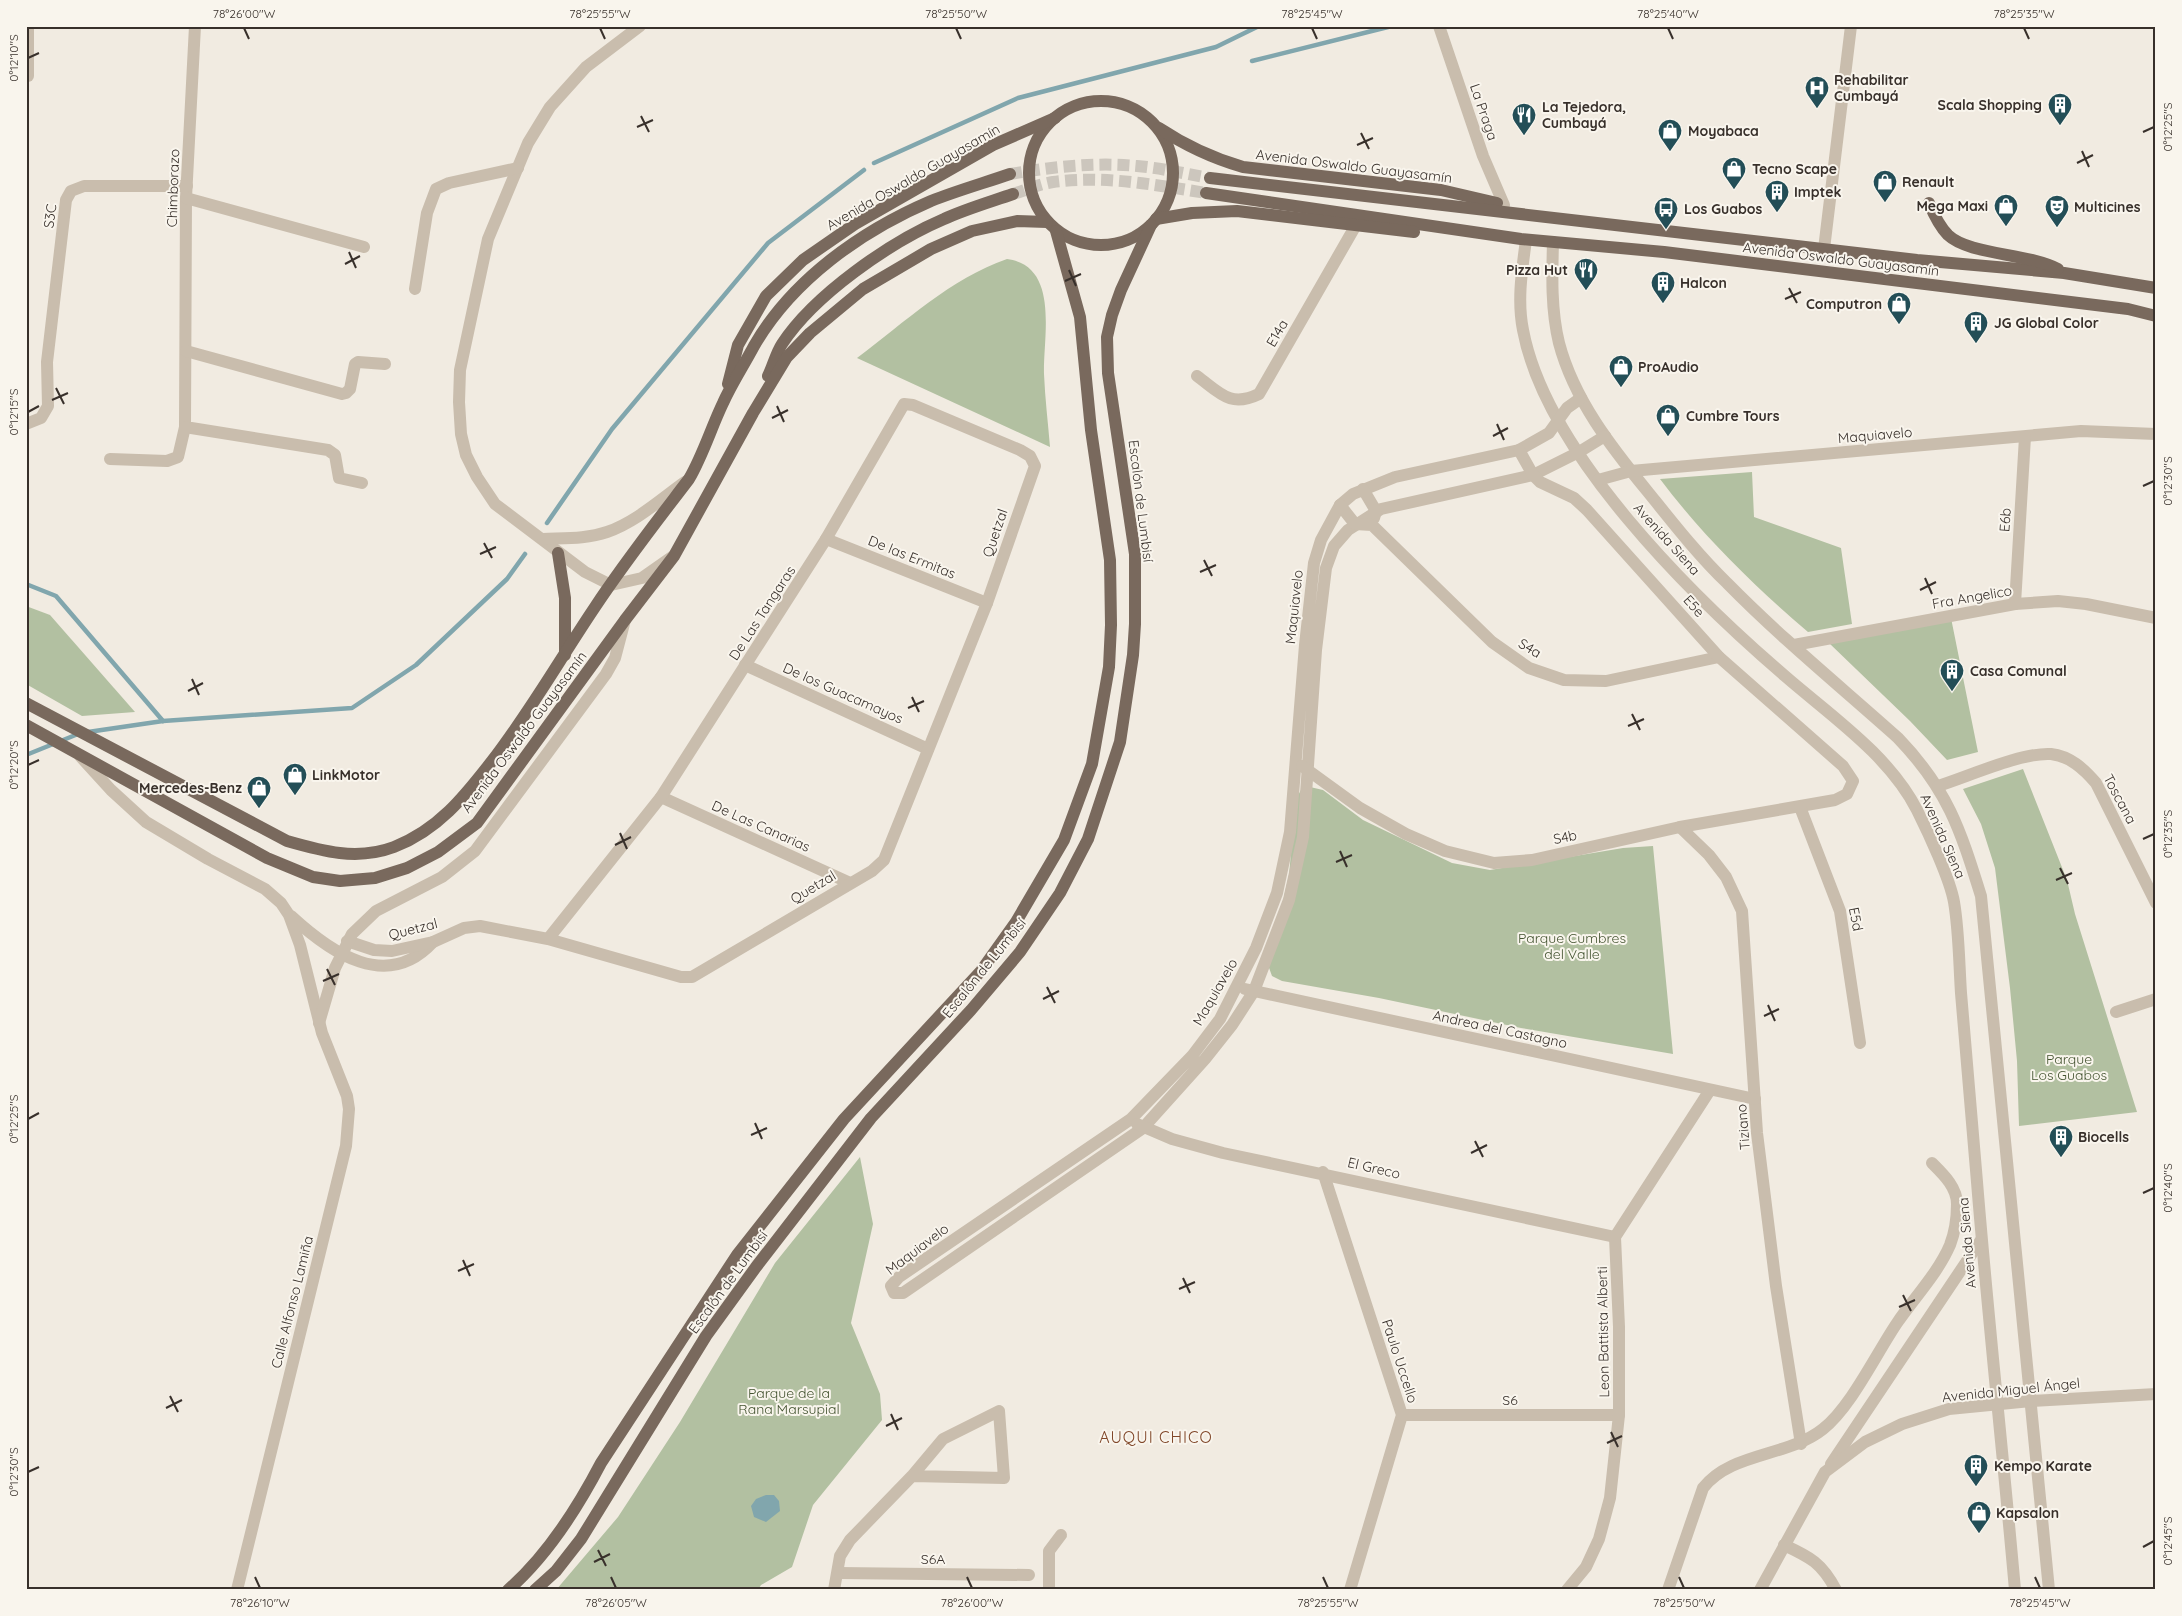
<svg xmlns="http://www.w3.org/2000/svg" width="2182" height="1616" font-family="Quicksand,sans-serif">
  <style>
    .green { fill: #b2c0a1 }
    .water { fill: #81a6ad }
    .lines { fill: none; stroke-linecap: round; stroke-linejoin: round }
    .stream { stroke: #81a6ad; stroke-width: 4.5 }
    .major-tunnel { stroke: #ccc6bd; stroke-width: 12; stroke-dasharray: 12 6; stroke-linecap: butt }
    .minor { stroke: #c9bdad; stroke-width: 12 }
    .major { stroke: #79695d; stroke-width: 12 }
    .ticks { fill: none; stroke: #38302b; stroke-width: 2 }
    .labels { text-anchor: middle; stroke-width: 4; stroke-linejoin: round; paint-order: stroke }
    .poi-label { font-size: 14px; font-weight: bold; fill: #38302b; stroke: #f9f5ed; text-anchor: start }
    .street-label { font-size: 14px; fill: #38302b; stroke: #f9f5ed }
    .park-label { font-size: 14px; fill: #445431; stroke: #f9f5ed }
    .quarter-label { font-size: 16px; letter-spacing: 1px; fill: #81482a; stroke: #f9f5ed }
    .neatline { fill: none; stroke: #38302b; stroke-width: 2 }
    .ticks-label { font-size: 12px; text-anchor: middle; fill: #38302b }
  </style>
  <rect width="100%" height="100%" fill="#f1ebe1"/>
  <!-- green -->
  <g class="green">
    <path d="M 1007,259 C 1060,266 1043,337 1044,374 C 1045,398 1048,423 1050,447 L 857,358 C 905,322 950,279 1007,259 Z"/>
    <path d="M 1752,472 L 1754,517 L 1841,548 L 1852,624 L 1808,632 C 1753,585 1703,536 1660,479 Z"/>
    <polygon points="26,606 50,615 135,712 82,716 26,684"/>
    <polygon points="1951,618 1978,752 1947,760 1910,721 1829,643"/>
    <polygon points="2023,769 2067,880 2075,914 2137,1112 2019,1126 2017,1061 2010,988 1995,868 1981,824 1963,789"/>
    <polygon points="1310,787 1323,790 1363,820 1452,863 1490,870 1623,848 1653,846 1673,1054 1521,1028 1379,998 1282,981 1272,976 1268,965 1289,875 1296,799 1301,790"/>
    <polygon points="860,1157 873,1224 851,1323 880,1394 882,1420 813,1505 792,1567 761,1585 758,1590 556,1590 618,1517 680,1422 775,1263"/>
  </g>
  <!-- water -->
  <polygon class="water" points="766,1495 774,1495 779,1501 780,1511 766,1522 754,1517 751,1506 756,1499"/>
  <g class="lines">
    <!-- stream -->
    <g class="stream">
      <polyline points="1252,61 1392,26"/>
      <polyline points="874,163 1018,98 1216,47 1259,26"/>
      <polyline points="547,523 612,429 768,243 864,170"/>
      <polyline points="26,584 56,596 163,721"/>
      <polyline points="88,732 163,721 352,708 416,665 507,579 525,554"/>
      <polyline points="26,755 78,734"/>
    </g>
    <!-- major-tunnel -->
    <g class="major-tunnel">
      <path d="M 1010,174 C 1052,167 1094,162 1137,166 C 1161,168 1186,174 1210,178"/>
      <path d="M 1013,194 C 1026,190 1040,184 1053,182 C 1104,175 1156,185 1206,193"/>
    </g>
    <!-- minor -->
    <g class="minor">
      <polyline points="195,26 186,198 185,427 328,450 335,455 339,478 362,483"/>
      <polyline points="640,26 586,67 550,107 528,143 488,239 460,370 459,402 461,434 466,455 477,477 495,504 585,572 611,585 642,578 672,557"/>
      <polyline points="1439,26 1483,156 1504,205"/>
      <polyline points="28,76 28,26"/>
      <polyline points="186,198 364,247"/>
      <path d="M 1526,240 C 1522,270 1517,300 1523,330 C 1546,453 1693,597 1785,676 C 1831,716 1889,755 1917,810 C 1928,832 1950,879 1954,902 C 1959,931 1959,963 1961,993 C 1966,1056 1972,1119 1977,1182 C 1988,1318 2003,1454 2015,1590"/>
      <path d="M 1553,242 C 1552,276 1551,310 1559,343 C 1574,400 1612,448 1648,492 C 1673,523 1698,555 1727,583 C 1781,638 1841,687 1898,738 C 1948,790 1960,829 1981,896 L 2049,1590"/>
      <polyline points="1824,249 1851,26"/>
      <polyline points="415,289 427,213 436,189 449,183 518,168"/>
      <polyline points="186,351 342,394 346,393 350,389 355,364 358,362 385,364"/>
      <path d="M 1197,376 C 1220,393 1230,408 1259,394 L 1356,225"/>
      <polyline points="1581,398 1567,408 1549,433 1519,450 1395,477 1353,494 1340,505 1321,540 1314,563 1305,645 1290,832 1277,893 1256,948 1220,1019 1192,1056 1131,1119 899,1277 891,1286 894,1293 903,1293 1143,1128 1205,1059 1232,1025 1254,991 1289,900 1303,837 1316,650 1326,568 1334,546 1348,530 1381,509 1533,475 1579,452 1605,436"/>
      <polyline points="26,424 41,418 48,406 47,362 66,200 71,191 84,186 187,186"/>
      <polyline points="110,459 167,461 178,457 185,427"/>
      <polyline points="1598,480 1631,471 2081,431 2156,434"/>
      <polyline points="1363,489 1376,511 1374,518"/>
      <polyline points="1340,505 1355,524 1372,525 1492,642 1529,668 1564,680 1606,681 1719,657"/>
      <path d="M 543,539 C 564,538 587,539 607,532 C 636,522 661,499 685,482"/>
      <polyline points="826,539 987,603"/>
      <polyline points="2015,604 2025,437"/>
      <polyline points="1794,645 2015,604 2058,601 2086,604 2156,618"/>
      <polyline points="745,665 928,749"/>
      <polyline points="80,756 111,790 146,822 208,859 265,889 281,903 289,915 300,945 322,1033 347,1096 349,1109 346,1146 237,1590"/>
      <polyline points="1302,766 1360,808 1406,834 1445,851 1494,863 1532,860 1680,827 1835,800 1847,794 1853,781 1843,766 1719,657 1587,510 1574,498 1540,482 1533,475 1519,450"/>
      <path d="M 1938,786 C 1967,777 2022,752 2051,754 C 2070,756 2084,769 2096,783 L 2156,903"/>
      <polyline points="661,797 850,883"/>
      <polyline points="1800,807 1840,911 1860,1043"/>
      <polyline points="1680,827 1709,855 1726,877 1742,911 1757,1133 1776,1286 1801,1444"/>
      <path d="M 291,916 C 331,953 387,992 433,942"/>
      <polyline points="347,941 374,950 392,951 433,942 464,928 480,926 548,939 681,977 692,977 872,871 884,860 987,603 1035,466 1030,456 1020,450 913,405 904,404 826,539 661,797 548,939"/>
      <polyline points="1245,989 1755,1099"/>
      <polyline points="2116,1012 2156,999"/>
      <polyline points="319,1023 335,968 352,934 376,911 442,877 475,851 606,674 615,658 625,620"/>
      <polyline points="1137,1124 1172,1139 1223,1153 1615,1237"/>
      <polyline points="1323,1172 1402,1415 1350,1590"/>
      <polyline points="1402,1415 1619,1415"/>
      <polyline points="1831,1464 1981,1240"/>
      <path d="M 1784,1545 C 1810,1557 1822,1563 1836,1590"/>
      <polyline points="838,1573 1029,1575"/>
      <polyline points="834,1590 840,1556 850,1540 912,1476 943,1439 999,1411 1004,1478 912,1476"/>
      <polyline points="1049,1590 1049,1551 1061,1535"/>
      <polyline points="1567,1590 1586,1567 1599,1539 1610,1498 1619,1415 1619,1327 1615,1237 1710,1090"/>
      <path d="M 1668,1590 L 1703,1488 C 1731,1452 1788,1457 1823,1429 C 1851,1407 1876,1354 1897,1323 C 1914,1298 1938,1273 1950,1245 C 1955,1232 1957,1218 1957,1204 C 1957,1187 1943,1174 1932,1163"/>
      <polyline points="1760,1590 1825,1472 1865,1442 1902,1424 1949,1409 2031,1401 2156,1394"/>
    </g>
    <!-- major -->
    <g class="major">
      <circle cx="1101" cy="173" r="72"/>
      <path d="M 1159,128 C 1186,146 1212,158 1243,167 L 1441,190 L 1497,203"/>
      <polyline points="1210,178 1917,260 2064,273 2156,288"/>
      <polyline points="1206,193 1521,239 1664,252 2128,309 2156,316"/>
      <path d="M 1929,203 C 1934,215 1939,226 1948,235 C 1969,255 2028,253 2058,269"/>
      <polyline points="1156,219 1192,213 1237,211 1414,232"/>
      <path d="M 768,376 C 773,366 776,353 782,344 C 814,295 890,242 944,219 C 966,209 990,202 1013,194"/>
      <polyline points="728,384 738,345 766,296 803,260 855,224 993,145 1055,118"/>
      <polyline points="558,553 565,598 565,655"/>
      <path d="M 26,703 L 287,841 C 322,851 357,861 394,847 C 438,830 464,797 492,761 C 530,712 560,659 595,607 C 624,563 657,521 689,479 C 703,455 711,428 723,403 C 732,383 744,365 754,346 C 792,280 861,231 931,201 C 956,191 984,183 1010,174"/>
      <polyline points="26,725 267,858 313,877 340,881 375,878 407,868 438,852 477,823 625,620 674,556 753,413 787,357 810,333 863,289 931,249 972,231 1017,221 1047,222"/>
      <path d="M 508,1590 C 547,1556 577,1509 601,1463 L 737,1255 L 844,1119 L 981,971 L 1016,922 L 1064,840 L 1092,764 L 1109,667 L 1111,625 L 1110,560 L 1091,430 L 1080,317 L 1056,231"/>
      <polyline points="535,1590 556,1571 581,1539 706,1336 756,1267 871,1118 971,1010 1020,952 1060,893 1088,839 1120,742 1133,655 1135,624 1135,554 1108,373 1107,337 1112,315 1121,290 1151,225"/>
    </g>
  </g>
  <!-- ticks -->
  <path class="ticks" d="M 244,28 L 249,39M 600,28 L 605,39M 956,28 L 961,39M 1312,28 L 1317,39M 1668,28 L 1673,39M 2024,28 L 2029,39M 28,58 L 39,53M 641,116 L 649,132M 637,127 L 653,120M 2143,132 L 2154,127M 1361,133 L 1369,149M 1357,145 L 1373,138M 2082,151 L 2089,167M 2077,163 L 2093,155M 349,252 L 356,268M 345,264 L 360,256M 1069,270 L 1076,286M 1065,281 L 1081,274M 1789,288 L 1797,303M 1785,299 L 1801,292M 56,388 L 64,404M 52,400 L 68,393M 777,406 L 784,422M 28,412 L 39,406M 772,418 L 788,410M 1497,424 L 1504,440M 1493,436 L 1508,428M 2143,486 L 2154,481M 484,543 L 492,558M 480,554 L 496,547M 1204,560 L 1212,576M 1200,572 L 1216,565M 1925,578 L 1932,594M 1920,590 L 1936,582M 192,679 L 199,695M 188,691 L 203,683M 912,697 L 919,712M 908,708 L 924,701M 1632,714 L 1640,730M 1628,726 L 1644,719M 28,765 L 39,760M 620,833 L 627,849M 2143,839 L 2154,834M 615,845 L 631,837M 1340,851 L 1347,867M 1336,862 L 1352,855M 2060,868 L 2068,884M 2056,880 L 2072,873M 327,969 L 335,985M 323,981 L 339,974M 1047,987 L 1055,1003M 1043,999 L 1059,991M 1768,1005 L 1775,1021M 1764,1016 L 1779,1009M 28,1119 L 39,1113M 755,1123 L 762,1139M 751,1135 L 767,1128M 1475,1141 L 1483,1157M 1471,1153 L 1487,1145M 2143,1193 L 2154,1188M 463,1260 L 470,1276M 458,1271 L 474,1264M 1183,1278 L 1190,1293M 1179,1289 L 1195,1282M 1903,1295 L 1911,1311M 1899,1307 L 1915,1300M 170,1396 L 178,1412M 166,1408 L 182,1400M 891,1414 L 898,1430M 886,1426 L 902,1418M 1611,1432 L 1618,1447M 1607,1443 L 1622,1436M 28,1472 L 39,1467M 2143,1547 L 2154,1541M 598,1550 L 606,1566M 594,1562 L 610,1554M 255,1577 L 260,1588M 611,1577 L 616,1588M 967,1577 L 972,1588M 1323,1577 L 1328,1588M 1679,1577 L 1684,1588M 2035,1577 L 2040,1588"/>
  <!-- icons -->
  <defs>
    <symbol id="hospital-pin" viewBox="-11 -11 22 30"><path d="M0 17L-7.5 6A9.5 9.5 0 1 1 7.5 6Z" fill="#234e57" stroke="#f9f5ed"/><path d="M-5-5h3v3.5h4V-5h3V5h-3V1.5h-4V5h-3Z" fill="#fff"/></symbol>
    <symbol id="building-pin" viewBox="-11 -11 22 30"><path d="M0 17L-7.5 6A9.5 9.5 0 1 1 7.5 6Z" fill="#234e57" stroke="#f9f5ed"/><path d="M-4-6H4V6H1V3H-1V6H-4ZM-2.5-4.3h1.7v1.8h-1.7ZM.8-4.3h1.7v1.8H.8ZM-2.5-1h1.7V.8h-1.7ZM.8-1h1.7V.8H.8Z" fill="#fff"/></symbol>
    <symbol id="restaurant-pin" viewBox="-11 -11 22 30"><path d="M0 17L-7.5 6A9.5 9.5 0 1 1 7.5 6Z" fill="#234e57" stroke="#f9f5ed"/><path d="M-5-6h1v4h1v-4h1v4h1v-4h1v5L-1.5 .5V6h-2V.5L-5-1ZM5-6V6H3V1.5H1.5Q1.5-4 5-6Z" fill="#fff"/></symbol>
    <symbol id="shop-pin" viewBox="-11 -11 22 30"><path d="M0 17L-7.5 6A9.5 9.5 0 1 1 7.5 6Z" fill="#234e57" stroke="#f9f5ed"/><path d="M-5-2.5h2.3a2.7 3.5 0 0 1 5.4 0H5L5.5 6h-11ZM-1.5-2.5h3a1.5 2.3 0 0 0-3 0Z" fill="#fff"/></symbol>
    <symbol id="theatre-pin" viewBox="-11 -11 22 30"><path d="M0 17L-7.5 6A9.5 9.5 0 1 1 7.5 6Z" fill="#234e57" stroke="#f9f5ed"/><path d="M-5-5.5Q0-4 5-5.5V0Q5 5 0 6Q-5 5-5 0ZM-3.3-2.5H-1v1.5H-3.3ZM1-2.5H3.3v1.5H1ZM-2.8 1Q0 5.5 2.8 1Z" fill="#fff"/></symbol>
    <symbol id="bus-pin" viewBox="-11 -11 22 30"><path d="M0 17L-7.5 6A9.5 9.5 0 1 1 7.5 6Z" fill="#234e57" stroke="#f9f5ed"/><path d="M-5-6H5V4H4V6H2V4H-2V6H-4V4H-5ZM-3.5-4V0h7V-4ZM-3.5 1.2v1.5H-2V1.2ZM2 1.2v1.5H3.5V1.2Z" fill="#fff"/></symbol>
  </defs>
  <g fill-rule="evenodd">
    <use href="#hospital-pin" x="1803" y="74" width="28" height="38"/>
    <use href="#building-pin" x="2046" y="91" width="28" height="38"/>
    <use href="#restaurant-pin" x="1510" y="101" width="28" height="38"/>
    <use href="#shop-pin" x="1656" y="117" width="28" height="38"/>
    <use href="#shop-pin" x="1720" y="155" width="28" height="38"/>
    <use href="#shop-pin" x="1871" y="168" width="28" height="38"/>
    <use href="#building-pin" x="1763" y="178" width="28" height="38"/>
    <use href="#shop-pin" x="1992" y="192" width="28" height="38"/>
    <use href="#theatre-pin" x="2043" y="193" width="28" height="38"/>
    <use href="#bus-pin" x="1652" y="195" width="28" height="38"/>
    <use href="#restaurant-pin" x="1572" y="256" width="28" height="38"/>
    <use href="#building-pin" x="1649" y="269" width="28" height="38"/>
    <use href="#shop-pin" x="1885" y="290" width="28" height="38"/>
    <use href="#building-pin" x="1962" y="309" width="28" height="38"/>
    <use href="#shop-pin" x="1607" y="353" width="28" height="38"/>
    <use href="#shop-pin" x="1654" y="402" width="28" height="38"/>
    <use href="#building-pin" x="1938" y="657" width="28" height="38"/>
    <use href="#shop-pin" x="281" y="761" width="28" height="38"/>
    <use href="#shop-pin" x="245" y="774" width="28" height="38"/>
    <use href="#building-pin" x="2047" y="1123" width="28" height="38"/>
    <use href="#building-pin" x="1962" y="1452" width="28" height="38"/>
    <use href="#shop-pin" x="1965" y="1499" width="28" height="38"/>
  </g>
  <g class="labels">
    <!-- poi labels -->
    <g class="poi-label">
      <text x="1834" y="85">Rehabilitar<tspan x="1834" dy="16">Cumbayá</tspan></text>
      <text x="2042" y="110" text-anchor="end">Scala Shopping</text>
      <text x="1542" y="112">La Tejedora,<tspan x="1542" dy="16">Cumbayá</tspan></text>
      <text x="1688" y="136">Moyabaca</text>
      <text x="1752" y="174">Tecno Scape</text>
      <text x="1902" y="187">Renault</text>
      <text x="1794" y="197">Imptek</text>
      <text x="1988" y="211" text-anchor="end">Mega Maxi</text>
      <text x="2074" y="212">Multicines</text>
      <text x="1684" y="214">Los Guabos</text>
      <text x="1568" y="275" text-anchor="end">Pizza Hut</text>
      <text x="1680" y="288">Halcon</text>
      <text x="1882" y="309" text-anchor="end">Computron</text>
      <text x="1994" y="328">JG Global Color</text>
      <text x="1638" y="372">ProAudio</text>
      <text x="1686" y="421">Cumbre Tours</text>
      <text x="1970" y="676">Casa Comunal</text>
      <text x="312" y="780">LinkMotor</text>
      <text x="242" y="793" text-anchor="end">Mercedes-Benz</text>
      <text x="2078" y="1142">Biocells</text>
      <text x="1994" y="1471">Kempo Karate</text>
      <text x="1996" y="1518">Kapsalon</text>
    </g>
    <!-- street labels -->
    <g class="street-label">
      <text transform="translate(1484 112) rotate(71)" y="5">La Praga</text>
      <text transform="translate(1354 166) rotate(7)" y="5">Avenida Oswaldo Guayasamín</text>
      <text transform="translate(913 177) rotate(-30)" y="5">Avenida Oswaldo Guayasamín</text>
      <text transform="translate(173 188) rotate(-88)" y="5">Chimborazo</text>
      <text transform="translate(50 216) rotate(-82)" y="5">S3C</text>
      <text transform="translate(1841 259) rotate(7)" y="5">Avenida Oswaldo Guayasamín</text>
      <text transform="translate(1277 333) rotate(-60)" y="5">E14a</text>
      <text transform="translate(1875 435) rotate(-5)" y="5">Maquiavelo</text>
      <text transform="translate(1141 501) rotate(83)" y="5">Escalón de Lumbisí</text>
      <text transform="translate(2005 520) rotate(-86)" y="5">E6b</text>
      <text transform="translate(995 533) rotate(-71)" y="5">Quetzal</text>
      <text transform="translate(1667 539) rotate(48)" y="5">Avenida Siena</text>
      <text transform="translate(912 557) rotate(22)" y="5">De las Ermitas</text>
      <text transform="translate(1972 597) rotate(-10)" y="5">Fra Angelico</text>
      <text transform="translate(1694 606) rotate(48)" y="5">E5e</text>
      <text transform="translate(1294 607) rotate(-84)" y="5">Maquiavelo</text>
      <text transform="translate(762 613) rotate(-57)" y="5">De Las Tangaras</text>
      <text transform="translate(1530 648) rotate(31)" y="5">S4a</text>
      <text transform="translate(843 693) rotate(24)" y="5">De los Guacamayos</text>
      <text transform="translate(524 732) rotate(-53)" y="5">Avenida Oswaldo Guayasamín</text>
      <text transform="translate(2120 799) rotate(62)" y="5">Toscana</text>
      <text transform="translate(761 826) rotate(24)" y="5">De Las Canarias</text>
      <text transform="translate(1943 836) rotate(66)" y="5">Avenida Siena</text>
      <text transform="translate(1565 837) rotate(-12)" y="5">S4b</text>
      <text transform="translate(813 887) rotate(-31)" y="5">Quetzal</text>
      <text transform="translate(1856 919) rotate(79)" y="5">E5d</text>
      <text transform="translate(413 929) rotate(-14)" y="5">Quetzal</text>
      <text transform="translate(984 968) rotate(-51)" y="5">Escalón de Lumbisí</text>
      <text transform="translate(1215 992) rotate(-60)" y="5">Maquiavelo</text>
      <text transform="translate(1500 1029) rotate(12)" y="5">Andrea del Castagno</text>
      <text transform="translate(1743 1127) rotate(-95)" y="5">Tiziano</text>
      <text transform="translate(1374 1168) rotate(13)" y="5">El Greco</text>
      <text transform="translate(1967 1243) rotate(-95)" y="5">Avenida Siena</text>
      <text transform="translate(917 1249) rotate(-37)" y="5">Maquiavelo</text>
      <text transform="translate(728 1282) rotate(-54)" y="5">Escalón de Lumbisí</text>
      <text transform="translate(292 1302) rotate(-76)" y="5">Calle Alfonso Lamiña</text>
      <text transform="translate(1603 1332) rotate(-91)" y="5">Leon Battista Alberti</text>
      <text transform="translate(1400 1361) rotate(72)" y="5">Paulo Uccello</text>
      <text transform="translate(2011 1390) rotate(-6)" y="5">Avenida Miguel Ángel</text>
      <text x="1510" y="1405">S6</text>
      <text x="933" y="1564">S6A</text>
    </g>
    <!-- park labels -->
    <g class="park-label">
      <text x="1572" y="943">Parque Cumbres<tspan x="1572" dy="16">del Valle</tspan></text>
      <text x="2069" y="1064">Parque<tspan x="2069" dy="16">Los Guabos</tspan></text>
      <text x="789" y="1398">Parque de la<tspan x="789" dy="16">Rana Marsupial</tspan></text>
    </g>
    <!-- quarter labels -->
    <g class="quarter-label">
      <text x="1156" y="1443">AUQUI CHICO</text>
    </g>
  </g>
  <!-- border -->
  <rect width="2182" height="1616" fill="none" stroke="#f9f5ed" stroke-width="55"/>
  <rect x="28" y="28" width="2126" height="1560" class="neatline"/>
  <g class="ticks-label">
    <text x="244" y="18">78°26'00"W</text>
    <text x="600" y="18">78°25'55"W</text>
    <text x="956" y="18">78°25'50"W</text>
    <text x="1312" y="18">78°25'45"W</text>
    <text x="1668" y="18">78°25'40"W</text>
    <text x="2024" y="18">78°25'35"W</text>
    <text transform="translate(14 58) rotate(-90)" y="4">0°12'10"S</text>
    <text transform="translate(2168 127) rotate(-90)" y="4">0°12'25"S</text>
    <text transform="translate(14 412) rotate(-90)" y="4">0°12'15"S</text>
    <text transform="translate(2168 481) rotate(-90)" y="4">0°12'30"S</text>
    <text transform="translate(14 765) rotate(-90)" y="4">0°12'20"S</text>
    <text transform="translate(2168 834) rotate(-90)" y="4">0°12'35"S</text>
    <text transform="translate(14 1119) rotate(-90)" y="4">0°12'25"S</text>
    <text transform="translate(2168 1188) rotate(-90)" y="4">0°12'40"S</text>
    <text transform="translate(14 1472) rotate(-90)" y="4">0°12'30"S</text>
    <text transform="translate(2168 1541) rotate(-90)" y="4">0°12'45"S</text>
    <text x="260" y="1607">78°26'10"W</text>
    <text x="616" y="1607">78°26'05"W</text>
    <text x="972" y="1607">78°26'00"W</text>
    <text x="1328" y="1607">78°25'55"W</text>
    <text x="1684" y="1607">78°25'50"W</text>
    <text x="2040" y="1607">78°25'45"W</text>
  </g>
</svg>
